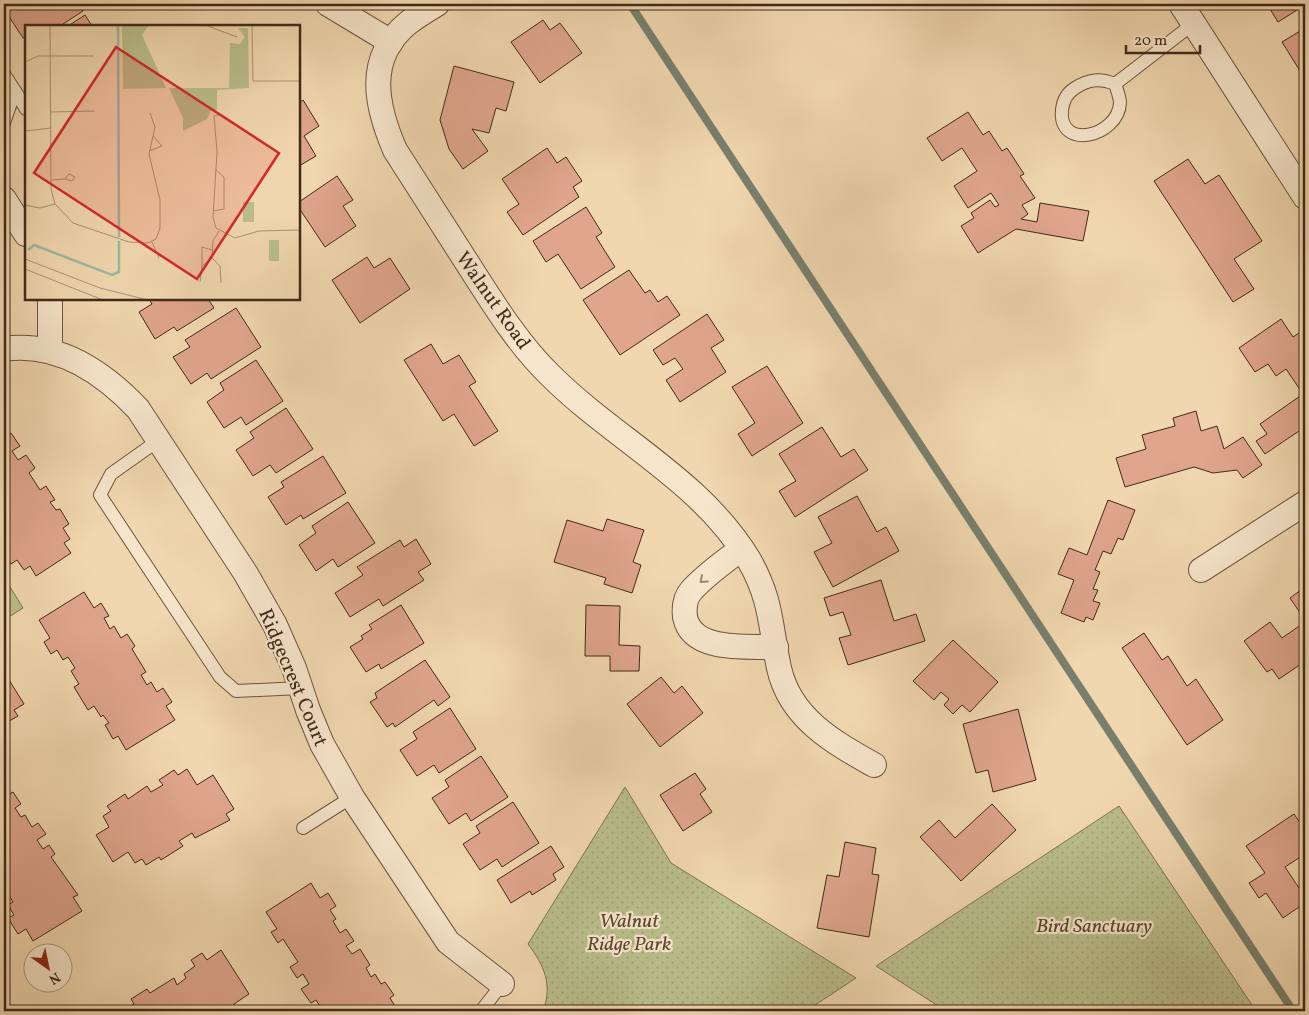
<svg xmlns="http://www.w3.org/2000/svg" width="1309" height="1015" font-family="Vollkorn,serif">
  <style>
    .park { fill: url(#park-dots); stroke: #7d7452 }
    .pitch { fill: #b9be8b; stroke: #7d7452 }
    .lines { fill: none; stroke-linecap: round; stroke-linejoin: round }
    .stream { stroke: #78806d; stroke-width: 8 }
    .building { fill: #dfa58d; stroke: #412a19 }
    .lane-casing { stroke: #6d553e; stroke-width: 14 }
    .street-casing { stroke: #6d553e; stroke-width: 26 }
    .lane { stroke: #f6e5cb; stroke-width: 12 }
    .street { stroke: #f6e5cb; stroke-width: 24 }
    .oneway { stroke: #9c8872 }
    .labels { text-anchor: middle; stroke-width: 4.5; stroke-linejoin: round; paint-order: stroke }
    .street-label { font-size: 20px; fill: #412a19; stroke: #f6e5cb }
    .park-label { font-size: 20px; font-style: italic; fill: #594830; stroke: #f6e5cb }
    .inset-river { fill: none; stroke: #9cbaa5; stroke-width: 2.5 }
    .inset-road { fill: none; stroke: #ab9273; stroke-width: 1 }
    .view { fill: #d62828; fill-opacity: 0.15; stroke: #d62828; stroke-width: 2.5 }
    .inset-edge { fill: none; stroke: #412a19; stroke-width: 2.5 }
  </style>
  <defs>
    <pattern id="park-dots" width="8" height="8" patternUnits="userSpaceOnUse" patternTransform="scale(1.25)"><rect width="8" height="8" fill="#b9be8b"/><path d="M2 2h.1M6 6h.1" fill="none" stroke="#a0a377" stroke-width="1.8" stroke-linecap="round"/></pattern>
  </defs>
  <rect width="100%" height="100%" fill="#f1d7af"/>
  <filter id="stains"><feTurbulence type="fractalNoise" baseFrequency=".004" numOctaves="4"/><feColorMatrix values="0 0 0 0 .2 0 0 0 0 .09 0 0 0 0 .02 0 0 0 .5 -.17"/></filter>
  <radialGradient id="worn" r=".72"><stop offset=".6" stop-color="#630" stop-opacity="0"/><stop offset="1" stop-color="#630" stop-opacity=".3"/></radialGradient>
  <!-- park -->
  <g class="park">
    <path d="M 625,787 L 671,863 L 856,978 L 806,1011 L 543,1011 C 553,985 544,965 528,944 Z"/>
    <polygon points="1119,806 1256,1011 946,1011 876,966"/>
  </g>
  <!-- pitch -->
  <polygon class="pitch" points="4,577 23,608 4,620"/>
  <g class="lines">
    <!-- stream -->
    <polyline class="stream" points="630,4 1293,1011"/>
  </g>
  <!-- building -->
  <g class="building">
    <polygon points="19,4 78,4 83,11 60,26 26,26 26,37 23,38 6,12"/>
    <polygon points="1267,4 1305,4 1305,5 1278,22"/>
    <polygon points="85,15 92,26 68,26"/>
    <polygon points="543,20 550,30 560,23 582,53 540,83 511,42"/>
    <polygon points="1305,28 1305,79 1282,42"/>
    <polygon points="454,66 514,82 506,111 496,108 489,133 472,129 488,151 463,169 449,149 440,120"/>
    <polygon points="303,100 319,126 304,136 316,156 299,166 299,103"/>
    <polygon points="968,112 983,135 989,131 1002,151 1007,148 1024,174 1020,176 1035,198 1022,205 1028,214 1021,219 1037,222 1040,203 1089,211 1083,241 1016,229 978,253 961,226 974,218 971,213 990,200 995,207 999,205 991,193 968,208 954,186 977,171 962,148 942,161 927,138"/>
    <polygon points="547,148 557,163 566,157 582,181 573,187 579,197 523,235 507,212 519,204 502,179"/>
    <polygon points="1188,159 1205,184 1219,175 1262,241 1234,259 1254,289 1233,302 1154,181"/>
    <polygon points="337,176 353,200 343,206 356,226 325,247 299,208 299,202"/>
    <polygon points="586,207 602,233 596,237 615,267 581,289 558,254 546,262 533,241"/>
    <polygon points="367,257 374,268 390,258 410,289 360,323 332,280"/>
    <polygon points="629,270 645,293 650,290 658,302 667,296 680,315 620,355 583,300"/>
    <polygon points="149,299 208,299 214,308 177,331 174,327 155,339 139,312 152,304"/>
    <polygon points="236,308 261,347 211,379 207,373 191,384 173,357 190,347 185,340"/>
    <polygon points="707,314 724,340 711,348 726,372 680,402 666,380 683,369 675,358 663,365 653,350"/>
    <polygon points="1281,319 1293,337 1305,329 1305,427 1265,454 1256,441 1267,434 1260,424 1303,394 1286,369 1276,376 1268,364 1255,372 1239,348"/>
    <polygon points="431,344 443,364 459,355 476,382 469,386 498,431 474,446 454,414 443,421 404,360"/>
    <polygon points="256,360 283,401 246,425 241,417 224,428 207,402 224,390 220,383"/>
    <polygon points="767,366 803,423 752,456 738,434 755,423 732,387"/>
    <polygon points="286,408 313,449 276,473 270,465 253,476 236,450 254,438 250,432"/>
    <polygon points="1196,411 1201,431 1217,426 1224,449 1243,437 1262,465 1243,478 1237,470 1213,473 1194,467 1125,487 1116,458 1146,449 1142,435 1175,426 1173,418"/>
    <polygon points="822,427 841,457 854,449 868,470 795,517 779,491 796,481 779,454"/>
    <polygon points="11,433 20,446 12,451 18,460 26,455 35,468 29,473 40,490 46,486 55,500 50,502 56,510 60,509 69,524 63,528 70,539 64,543 71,553 36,576 30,566 24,570 17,560 11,564 4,553 4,437"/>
    <polygon points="323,456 346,493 303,519 301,515 286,525 268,497 284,487 281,482"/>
    <polygon points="857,496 877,532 886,527 899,551 833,587 814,552 832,543 818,517"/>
    <polygon points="1108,500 1135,510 1123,540 1118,538 1111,554 1103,551 1095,570 1100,572 1093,589 1098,590 1093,601 1100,603 1093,620 1086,617 1084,622 1061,613 1074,580 1058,574 1069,548 1087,555"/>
    <polygon points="348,502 375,543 338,567 333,559 316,571 299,545 316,533 312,526"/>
    <polygon points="607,519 644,530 633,562 641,565 632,593 604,584 606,578 554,562 567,520 603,531"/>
    <polygon points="416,539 431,564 418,572 424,580 383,606 379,599 350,617 335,593 363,575 357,567 400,540 404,547"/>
    <polygon points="881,580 894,621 916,614 925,641 848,665 839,638 851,635 843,612 830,616 824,598"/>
    <polygon points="1305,587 1305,620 1290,598"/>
    <polygon points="84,592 94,608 101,603 109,616 104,618 110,629 114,626 121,638 127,634 135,646 132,649 146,672 141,675 147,685 151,682 157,692 163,688 172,702 166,706 175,720 126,750 118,736 113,739 105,725 109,723 103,715 101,717 94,706 88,710 74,687 79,684 71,671 75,668 68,657 63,660 57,650 51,654 44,642 50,638 39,620"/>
    <polygon points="401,605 424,643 381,669 379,664 366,672 350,647 363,639 361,636 372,629 369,625"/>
    <polygon points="586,605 620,606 619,645 640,646 639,671 610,671 610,656 585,656"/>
    <polygon points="1270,622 1282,638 1305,622 1305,670 1301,664 1279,679 1272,669 1267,672 1244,641"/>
    <polygon points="1144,633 1162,660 1168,656 1187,686 1196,679 1223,720 1187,745 1122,648"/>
    <polygon points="953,640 998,682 970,712 962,705 953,714 944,705 949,699 941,692 934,700 913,681"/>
    <polygon points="425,660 450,697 438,706 434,700 395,727 393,723 387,727 370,702 377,698 375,693"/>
    <polygon points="4,672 24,704 14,710 18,716 4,724"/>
    <polygon points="661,677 674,693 682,686 703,713 660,747 627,704"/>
    <polygon points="450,708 476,749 439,773 434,765 417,776 400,750 417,739 413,732"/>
    <polygon points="1018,709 1036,780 993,792 988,770 976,773 963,724"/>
    <polygon points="481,756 508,797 471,821 466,813 449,824 432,798 449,787 445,780"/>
    <polygon points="187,769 197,785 213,775 234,809 226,814 230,820 195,838 192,833 179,841 183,846 161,860 159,857 146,865 142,859 135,863 128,852 113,862 96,835 109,827 103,816 111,811 107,806 125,794 128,799 147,786 151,792 163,785 159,780 174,770 178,775"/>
    <polygon points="695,773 706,789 700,794 712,812 683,831 660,795"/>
    <polygon points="4,792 6,796 13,792 21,804 15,808 21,817 25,815 32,827 38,823 46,834 37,840 43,849 49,845 55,854 51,857 78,895 73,897 82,911 33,941 26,929 18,934 8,918 14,915 8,905 13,902 8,894 4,896"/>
    <polygon points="513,802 539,843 502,867 497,859 480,870 463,844 480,833 476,826"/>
    <polygon points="992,804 1016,830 961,881 920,837 939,820 955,838"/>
    <polygon points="1294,814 1305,830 1305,854 1285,867 1305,897 1305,903 1283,918 1266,893 1259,898 1249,883 1265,873 1246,846"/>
    <polygon points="845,842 876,848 872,874 879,875 869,937 817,928 827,875 839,877"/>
    <polygon points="551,846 564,867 553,874 556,880 532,895 530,891 511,903 497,880"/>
    <polygon points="311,883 320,898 328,893 336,906 330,910 336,919 333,921 340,933 346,929 354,941 346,946 352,954 360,949 370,965 366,968 371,977 375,974 381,984 385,982 394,995 390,998 398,1011 323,1011 316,1000 311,1003 301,989 309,984 303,974 297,978 290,967 298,962 283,939 278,943 271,932 277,929 266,912"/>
    <polygon points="221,950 249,994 234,1004 238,1011 127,1011 126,1009 134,1004 131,999 147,989 150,993 174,978 177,985 186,978 184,974 195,966 191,960 202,953 207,960"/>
  </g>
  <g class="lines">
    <defs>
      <g id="lane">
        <polyline points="4,74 15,91"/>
        <path d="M 1115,84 C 1100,78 1089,79 1075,88 C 1067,93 1063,100 1062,110 C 1058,151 1118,137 1120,103 C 1120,97 1117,90 1115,84 L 1193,24"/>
        <polyline points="4,123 15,91 26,109"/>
        <polyline points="159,440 111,474 100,495 220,677 236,691 301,688"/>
        <polyline points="303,828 352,797"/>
        <polyline points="481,1011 502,984"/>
      </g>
      <g id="street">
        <polyline points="328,4 391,42"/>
        <path d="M 437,4 C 427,10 417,16 408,23 C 365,58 376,106 395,150 C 421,191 447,232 473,272 C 496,308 520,346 550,375 C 614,439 702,481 749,560 C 772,600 770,626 779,668 C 790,718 833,742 874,765"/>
        <polyline points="1181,4 1305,197"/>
        <polyline points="4,199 26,234"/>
        <path d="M 4,349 C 58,341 103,372 138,409 L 246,574 L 275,625 L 294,668 L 308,710 L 322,744 L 352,797 L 448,942 L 502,984"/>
        <polyline points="50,351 50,299"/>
        <path d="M 741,549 C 724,562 705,575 691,591 C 685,598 684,608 685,617 C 692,653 749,646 776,647"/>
        <polyline points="1201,570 1305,503"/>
      </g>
    </defs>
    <!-- lane casing -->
    <use href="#lane" class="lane-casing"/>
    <!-- street casing -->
    <use href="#street" class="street-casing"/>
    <!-- lane -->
    <use href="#lane" class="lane"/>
    <!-- street -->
    <use href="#street" class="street"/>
  </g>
  <!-- one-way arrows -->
  <defs><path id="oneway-chevron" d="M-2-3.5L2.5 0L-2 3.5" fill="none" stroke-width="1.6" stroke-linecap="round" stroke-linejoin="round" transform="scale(1.25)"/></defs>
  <use class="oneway" href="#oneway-chevron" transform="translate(703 580) rotate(138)"/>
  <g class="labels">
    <!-- street labels -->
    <g class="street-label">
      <text transform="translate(494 300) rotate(55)" y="7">Walnut Road</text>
      <text transform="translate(294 677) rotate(67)" y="7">Ridgecrest Court</text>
    </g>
    <!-- park labels -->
    <g class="park-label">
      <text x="629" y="927">Walnut<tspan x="629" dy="23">Ridge Park</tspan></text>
      <text x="1094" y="932">Bird Sanctuary</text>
    </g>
  </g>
  <!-- overview -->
  <g transform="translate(25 25)">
    <rect width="275" height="275" fill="#f1d7af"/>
    <path d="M 97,0 L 124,0 L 117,10 L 141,63 L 98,64 ZM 213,3 L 223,3 L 224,63 L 192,65 L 192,85 L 186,85 L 182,94 L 158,106 L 158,93 L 144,63 L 204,63 L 205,18 L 215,19 L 220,12 Z" fill="#b9be8b"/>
    <path d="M 218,177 L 229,177 L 229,197 L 218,197 ZM 244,215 L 254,215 L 254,236 L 244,236 Z" fill="#b9be8b"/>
    <path class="inset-river" d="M 93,0 L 94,212M 3,225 L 9,220 L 87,250 L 94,247 L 94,216"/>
    <path class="inset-road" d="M 25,0 L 26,164 L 30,179 L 48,198 L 104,217 L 123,218 L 131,214 L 135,203 L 135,175 L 124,129 L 130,102 L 125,88M 180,0 L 212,12M 227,0 L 228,56 L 275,56M 0,37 L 13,31 L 69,31M 26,87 L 69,86M 196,89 L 189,91 L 192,127 L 188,192 L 191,203 L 210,213 L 234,206 L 275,205M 0,106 L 26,103M 124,126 L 137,121 L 128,111M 26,155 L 40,154 L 44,149 L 50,152 L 47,156 L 40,154M 0,180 L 15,183 L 30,179M 188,186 L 199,184 L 199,152 L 190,144M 127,217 L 134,233M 187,225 L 177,222 L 177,241 L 187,233M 187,233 L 188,216 L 194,206M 187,233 L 195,241 L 196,258M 0,234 L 75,263 L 123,275M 0,244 L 78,275M 175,257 L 177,241"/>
    <path class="view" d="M 91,22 L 254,128 L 172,254 L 9,148 Z"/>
    <rect width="275" height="275" class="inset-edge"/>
  </g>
  <!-- margin -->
  <rect width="1309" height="1015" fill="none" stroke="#f1d7af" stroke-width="20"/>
  <rect x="5" y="5" width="1299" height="1005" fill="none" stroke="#412a19" stroke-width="2.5"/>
  <rect x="10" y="10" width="1289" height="995" fill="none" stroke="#412a19"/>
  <!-- north arrow -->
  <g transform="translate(48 968) rotate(147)"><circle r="24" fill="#f6e5cb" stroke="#ae9a84"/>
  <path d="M0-4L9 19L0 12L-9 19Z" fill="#8f2418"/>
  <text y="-8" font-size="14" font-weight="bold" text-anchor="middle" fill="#412a19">N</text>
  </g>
  <!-- scale -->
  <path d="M1126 45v8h74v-8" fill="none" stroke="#412a19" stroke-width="2.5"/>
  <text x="1134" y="45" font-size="15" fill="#412a19" stroke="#f6e5cb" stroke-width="4" paint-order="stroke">20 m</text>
  <rect width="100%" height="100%" filter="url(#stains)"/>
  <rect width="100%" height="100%" fill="url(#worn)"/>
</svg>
